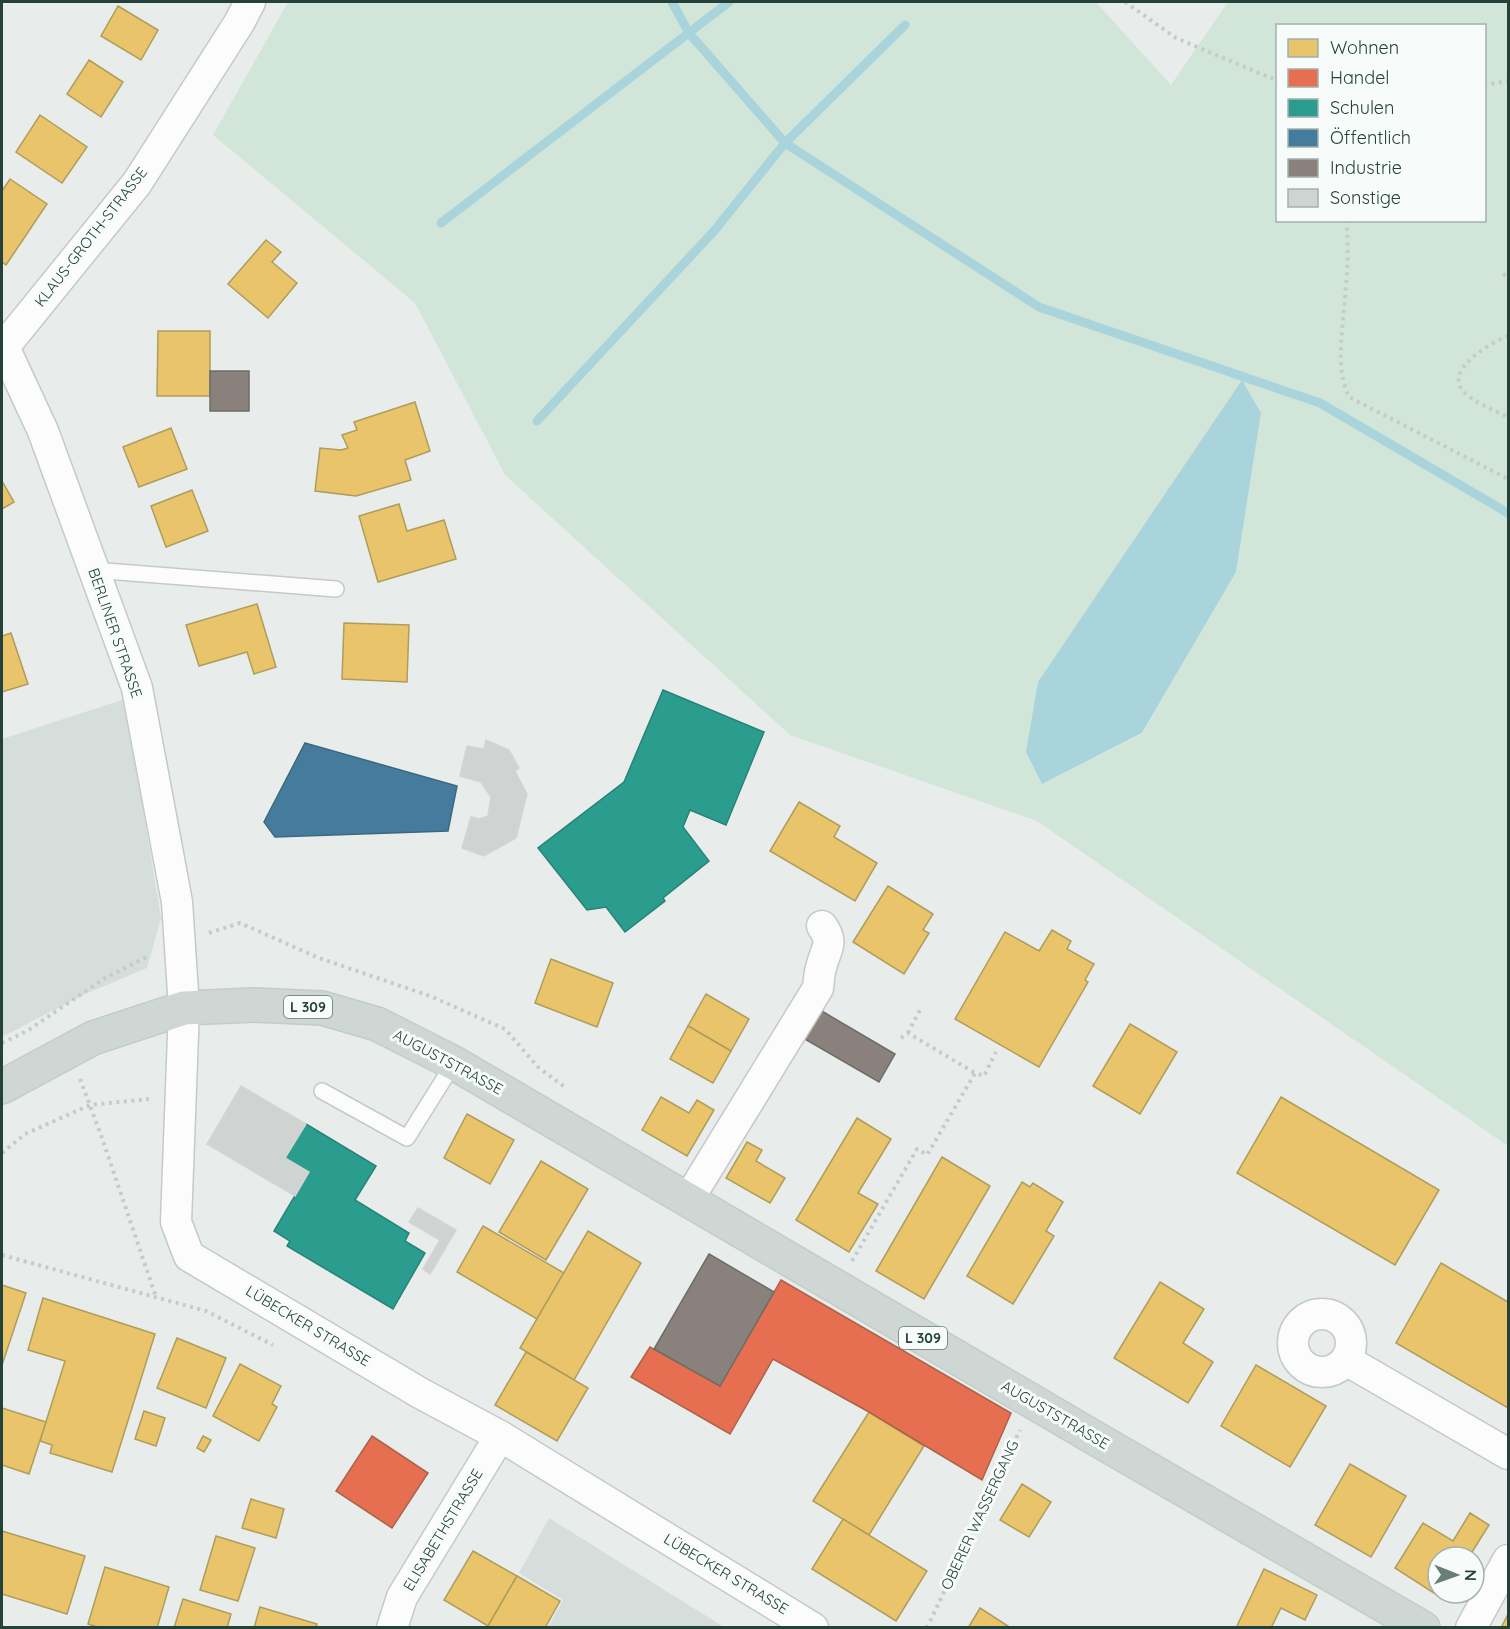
<svg xmlns="http://www.w3.org/2000/svg" width="1510" height="1629" font-family="Quicksand,sans-serif">
  <style>
    .built { fill: #d6dedb }
    .green { fill: #d1e6d8; fill-rule: evenodd }
    .water { fill: #a9d4db }
    .homes { fill: #e9c46a; stroke: #ae9d5c; stroke-width: 1.5 }
    .shops { fill: #e76f51; stroke: #ac624a; stroke-width: 1.5 }
    .schools { fill: #2a9d8f; stroke: #288276; stroke-width: 1.5 }
    .public { fill: #457b9d; stroke: #3b6a7f; stroke-width: 1.5 }
    .industry { fill: #8a817c; stroke: #6b6e68; stroke-width: 1.5 }
    .lines { fill: none; stroke-linecap: round; stroke-linejoin: round }
    .stream { stroke: #a9d4db; stroke-width: 9 }
    .building { fill: #cfd4d2; stroke: #d1d6d4; stroke-width: 1.5 }
    .service-casing { stroke: #c5cac8; stroke-width: 18 }
    .minor-casing { stroke: #c5cac8; stroke-width: 33 }
    .primary-casing { stroke: #c3ccc9; stroke-width: 36 }
    .path { stroke: #c3ccca; stroke-width: 4; stroke-dasharray: 3 4.5; stroke-linecap: butt }
    .service { stroke: #fcfcfc; stroke-width: 15 }
    .minor { stroke: #fcfcfc; stroke-width: 30 }
    .primary { stroke: #cfd7d5; stroke-width: 33 }
    .labels { text-anchor: middle; stroke-width: 6; stroke-linejoin: round; paint-order: stroke }
    .shield { fill: #f7fbf9; stroke: #637a73; stroke-width: 1.5 }
    .shield-label { font-size: 14px; font-weight: bold; fill: #24423a }
    .street-label { font-size: 15px; fill: #24423a; stroke: #f7fbf9 }
  </style>
  <rect width="100%" height="100%" fill="#e8edeb"/>
  <!-- built -->
  <g class="built">
    <polygon points="125,699 161,918 147,968 83,995 2,1037 2,739"/>
    <polygon points="549,1518 724,1627 548,1627 563,1600 519,1573"/>
  </g>
  <!-- green -->
  <path class="green" d="M 288,2 L 1096,2 L 1171,85 L 1228,2 L 1508,2 L 1508,1146 L 1037,821 L 790,735 L 505,475 L 415,303 L 213,135 ZM 1278,26 L 1484,26 L 1484,220 L 1278,220 ZM 1242,380 L 1261,413 L 1236,572 L 1142,734 L 1042,784 L 1026,752 L 1160,504 Z"/>
  <!-- water -->
  <polygon class="water" points="1242,380 1261,413 1236,572 1142,733 1042,784 1026,752 1038,682"/>
  <!-- homes -->
  <g class="homes">
    <polygon points="118,6 158,30 141,60 101,36"/>
    <polygon points="89,60 123,82 101,117 67,94"/>
    <polygon points="40,115 87,147 62,183 16,152"/>
    <polygon points="10,179 47,204 6,265 2,262 2,191"/>
    <polygon points="266,240 281,252 272,262 297,283 268,318 228,284"/>
    <polygon points="158,331 210,331 210,396 157,396"/>
    <polygon points="415,402 430,451 405,460 411,480 356,496 315,491 320,448 341,450 348,448 342,435 357,430 354,422"/>
    <polygon points="171,428 187,469 139,487 123,447"/>
    <polygon points="2,481 14,502 2,509"/>
    <polygon points="192,490 208,531 166,547 151,506"/>
    <polygon points="399,504 407,531 444,520 456,559 378,582 359,516"/>
    <polygon points="257,604 276,667 254,674 247,652 199,666 186,625"/>
    <polygon points="344,623 409,625 407,682 342,679"/>
    <polygon points="11,633 28,684 2,692 2,636"/>
    <polygon points="799,802 840,826 834,837 877,863 855,901 770,851"/>
    <polygon points="888,886 933,914 923,930 929,933 904,974 853,942"/>
    <polygon points="1052,930 1071,941 1067,949 1094,964 1085,980 1088,982 1039,1067 955,1019 1005,932 1039,951"/>
    <polygon points="551,959 613,983 597,1027 535,1003"/>
    <polygon points="706,994 749,1019 731,1051 688,1026"/>
    <polygon points="1130,1024 1177,1052 1140,1114 1093,1086"/>
    <polygon points="688,1026 731,1051 713,1083 670,1059"/>
    <polygon points="661,1097 689,1113 697,1100 714,1110 687,1156 642,1130"/>
    <polygon points="1281,1097 1439,1190 1395,1265 1237,1173"/>
    <polygon points="467,1114 514,1140 490,1184 444,1158"/>
    <polygon points="857,1118 891,1139 858,1193 878,1204 849,1252 796,1220"/>
    <polygon points="747,1142 762,1150 756,1161 785,1178 770,1203 726,1178"/>
    <polygon points="942,1157 990,1186 924,1299 876,1271"/>
    <polygon points="541,1161 588,1189 546,1260 499,1232"/>
    <polygon points="1022,1182 1030,1187 1033,1183 1063,1202 1046,1231 1054,1236 1013,1304 967,1276"/>
    <polygon points="483,1226 564,1273 537,1319 457,1272"/>
    <polygon points="588,1231 641,1263 574,1380 520,1348"/>
    <polygon points="1441,1263 1508,1302 1508,1408 1396,1343"/>
    <polygon points="1160,1282 1204,1309 1183,1343 1213,1362 1188,1403 1114,1358"/>
    <polygon points="2,1285 26,1293 2,1365"/>
    <polygon points="43,1298 155,1334 112,1472 50,1453 52,1445 40,1441 65,1361 28,1350"/>
    <polygon points="177,1338 226,1358 206,1408 157,1388"/>
    <polygon points="526,1352 588,1388 557,1441 495,1405"/>
    <polygon points="240,1364 281,1386 272,1404 277,1407 259,1441 213,1416"/>
    <polygon points="1256,1365 1326,1406 1290,1467 1221,1426"/>
    <polygon points="2,1408 46,1422 29,1474 2,1465"/>
    <polygon points="144,1411 165,1418 156,1446 135,1439"/>
    <polygon points="869,1412 924,1446 869,1535 813,1501"/>
    <polygon points="203,1436 211,1440 204,1452 197,1448"/>
    <polygon points="1350,1464 1406,1496 1371,1557 1315,1525"/>
    <polygon points="1022,1484 1051,1502 1029,1537 1000,1520"/>
    <polygon points="251,1499 284,1509 276,1538 242,1528"/>
    <polygon points="1470,1513 1489,1525 1469,1557 1438,1557 1438,1593 1446,1593 1443,1599 1395,1568 1423,1523 1453,1541"/>
    <polygon points="843,1519 927,1571 896,1621 812,1569"/>
    <polygon points="2,1531 85,1556 67,1614 2,1594"/>
    <polygon points="216,1536 255,1548 238,1601 200,1590"/>
    <polygon points="473,1551 517,1576 488,1626 444,1600"/>
    <polygon points="105,1567 169,1587 157,1628 100,1628 88,1624"/>
    <polygon points="1264,1569 1317,1595 1305,1620 1281,1608 1271,1628 1236,1628"/>
    <polygon points="517,1576 560,1601 545,1628 491,1628 488,1626"/>
    <polygon points="183,1599 231,1614 227,1628 174,1628"/>
    <polygon points="260,1607 317,1624 316,1628 254,1628"/>
    <polygon points="980,1608 1011,1628 968,1628"/>
    <polygon points="1508,1614 1508,1628 1501,1628"/>
  </g>
  <!-- shops -->
  <g class="shops">
    <polygon points="781,1280 1011,1413 982,1480 869,1412 773,1359 730,1434 631,1377 650,1347 720,1386"/>
    <polygon points="372,1436 428,1473 392,1528 336,1491"/>
  </g>
  <!-- schools -->
  <g class="schools">
    <polygon points="663,690 764,732 726,825 690,810 683,827 709,861 663,898 665,901 625,932 606,907 587,910 538,848 624,782"/>
    <polygon points="306,1124 376,1166 355,1200 409,1233 405,1241 425,1253 393,1309 287,1246 290,1241 274,1231 309,1172 285,1158"/>
  </g>
  <!-- public -->
  <polygon class="public" points="305,743 457,786 448,831 275,837 264,822"/>
  <!-- industry -->
  <g class="industry">
    <rect x="210" y="371" width="39" height="40"/>
    <polygon points="820,1010 895,1054 879,1082 803,1038"/>
    <polygon points="709,1254 774,1292 720,1386 654,1349"/>
  </g>
  <g class="lines">
    <!-- stream -->
    <g class="stream">
      <polyline points="672,2 689,33 785,143 1039,307 1320,403 1508,513"/>
      <polyline points="441,223 729,2"/>
      <polyline points="537,421 714,231 785,143 905,25"/>
    </g>
  </g>
  <!-- building -->
  <g class="building">
    <polygon points="486,740 509,750 519,768 515,771 527,794 516,838 484,856 462,848 471,817 480,819 488,816 491,797 481,782 460,776 467,746 484,749"/>
    <polygon points="241,1086 306,1124 285,1158 309,1172 295,1196 207,1144"/>
    <polygon points="418,1208 456,1230 430,1274 423,1269 440,1240 409,1222"/>
  </g>
  <g class="lines">
    <defs>
      <g id="service">
        <polyline points="93,570 336,589"/>
        <polyline points="322,1091 407,1138 454,1063"/>
      </g>
      <g id="minor">
        <polyline points="2,345 4,347 43,431 137,688 177,902 184,1008 176,1222 189,1256 420,1393 500,1436 813,1628"/>
        <polyline points="4,347 137,183 239,23 250,2"/>
        <path d="M 688,1200 L 818,988 C 819,981 819,974 821,968 C 825,949 835,944 822,926"/>
        <circle cx="1322" cy="1343" r="29"/>
        <polyline points="1346,1360 1508,1454"/>
        <polyline points="392,1628 402,1597 500,1436"/>
        <polyline points="1471,1628 1508,1560"/>
      </g>
      <polyline id="primary" points="2,1087 93,1038 184,1008 254,1005 322,1008 377,1024 454,1063 1105,1444 1423,1628"/>
    </defs>
    <!-- service casing -->
    <use href="#service" class="service-casing"/>
    <!-- minor casing -->
    <use href="#minor" class="minor-casing"/>
    <!-- primary casing -->
    <use href="#primary" class="primary-casing"/>
    <!-- path -->
    <g class="path">
      <polyline points="1125,2 1176,38 1278,81"/>
      <polyline points="1484,85 1508,81"/>
      <path d="M 1346,220 C 1350,253 1346,286 1343,319 C 1341,346 1337,372 1349,397 L 1508,479"/>
      <polyline points="1503,274 1508,277"/>
      <path d="M 1508,336 C 1492,342 1444,369 1463,391 C 1474,403 1494,410 1508,417"/>
      <polyline points="209,933 240,923 319,958 430,996 505,1029 538,1067 566,1088"/>
      <polyline points="908,1033 920,1010"/>
      <polyline points="901,1038 908,1033 975,1073"/>
      <polyline points="2,1043 27,1031 105,978 149,956"/>
      <polyline points="80,1079 101,1135 156,1297"/>
      <polyline points="2,1153 25,1134 90,1105 149,1099"/>
      <polyline points="2,1255 206,1311 273,1345"/>
      <polyline points="852,1261 917,1149 927,1155 975,1073 984,1076 996,1052"/>
      <polyline points="927,1628 1020,1430"/>
    </g>
    <!-- service -->
    <use href="#service" class="service"/>
    <!-- minor -->
    <use href="#minor" class="minor"/>
    <!-- primary -->
    <use href="#primary" class="primary"/>
  </g>
  <g class="labels">
    <!-- shield labels -->
    <g class="shield">
      <rect x="284" y="996" width="48" height="22" rx="4.5"/>
      <rect x="899" y="1327" width="48" height="22" rx="4.5"/>
    </g>
    <g class="shield-label">
      <text x="308" y="1012">L 309</text>
      <text x="923" y="1343">L 309</text>
    </g>
    <!-- street labels -->
    <g class="street-label">
      <text transform="translate(91 237) rotate(-52)" y="5">KLAUS-GROTH-STRASSE</text>
      <text transform="translate(115 633) rotate(71)" y="5">BERLINER STRASSE</text>
      <text transform="translate(448 1062) rotate(28)" y="5">AUGUSTSTRASSE</text>
      <text transform="translate(308 1326) rotate(31)" y="5">LÜBECKER STRASSE</text>
      <text transform="translate(1055 1415) rotate(30)" y="5">AUGUSTSTRASSE</text>
      <text transform="translate(980 1515) rotate(-65)" y="5">OBERER WASSERGANG</text>
      <text transform="translate(443 1530) rotate(-59)" y="5">ELISABETHSTRASSE</text>
      <text transform="translate(726 1574) rotate(31)" y="5">LÜBECKER STRASSE</text>
    </g>
  </g>
  <!-- border -->
  <rect width="1510" height="1629" fill="none" stroke="#24423a" stroke-width="6"/>
  <!-- legend -->
  <rect x="1276" y="24" width="210" height="198" fill="#f7fbf9" stroke="#a3b1ad" stroke-width="1.5"/>
  <rect x="1288" y="39" width="30" height="18" fill="#e9c46a" stroke="#a3b1ad" stroke-width="1.5"/>
  <text x="1330" y="54" font-size="18" fill="#24423a">Wohnen</text>
  <rect x="1288" y="69" width="30" height="18" fill="#e76f51" stroke="#a3b1ad" stroke-width="1.5"/>
  <text x="1330" y="84" font-size="18" fill="#24423a">Handel</text>
  <rect x="1288" y="99" width="30" height="18" fill="#2a9d8f" stroke="#a3b1ad" stroke-width="1.5"/>
  <text x="1330" y="114" font-size="18" fill="#24423a">Schulen</text>
  <rect x="1288" y="129" width="30" height="18" fill="#457b9d" stroke="#a3b1ad" stroke-width="1.5"/>
  <text x="1330" y="144" font-size="18" fill="#24423a">Öffentlich</text>
  <rect x="1288" y="159" width="30" height="18" fill="#8a817c" stroke="#a3b1ad" stroke-width="1.5"/>
  <text x="1330" y="174" font-size="18" fill="#24423a">Industrie</text>
  <rect x="1288" y="189" width="30" height="18" fill="#cfd4d2" stroke="#a3b1ad" stroke-width="1.5"/>
  <text x="1330" y="204" font-size="18" fill="#24423a">Sonstige</text>
  <!-- north arrow -->
  <g transform="translate(1456 1575) rotate(91)"><circle r="28" fill="#f7fbf9" stroke="#a3b1ad" stroke-width="1.5"/>
  <path d="M0-4.5L10 22L0 15L-10 22Z" fill="#697e78"/>
  <text y="-9" font-size="16" font-weight="bold" text-anchor="middle" fill="#24423a">N</text>
  </g>
</svg>
